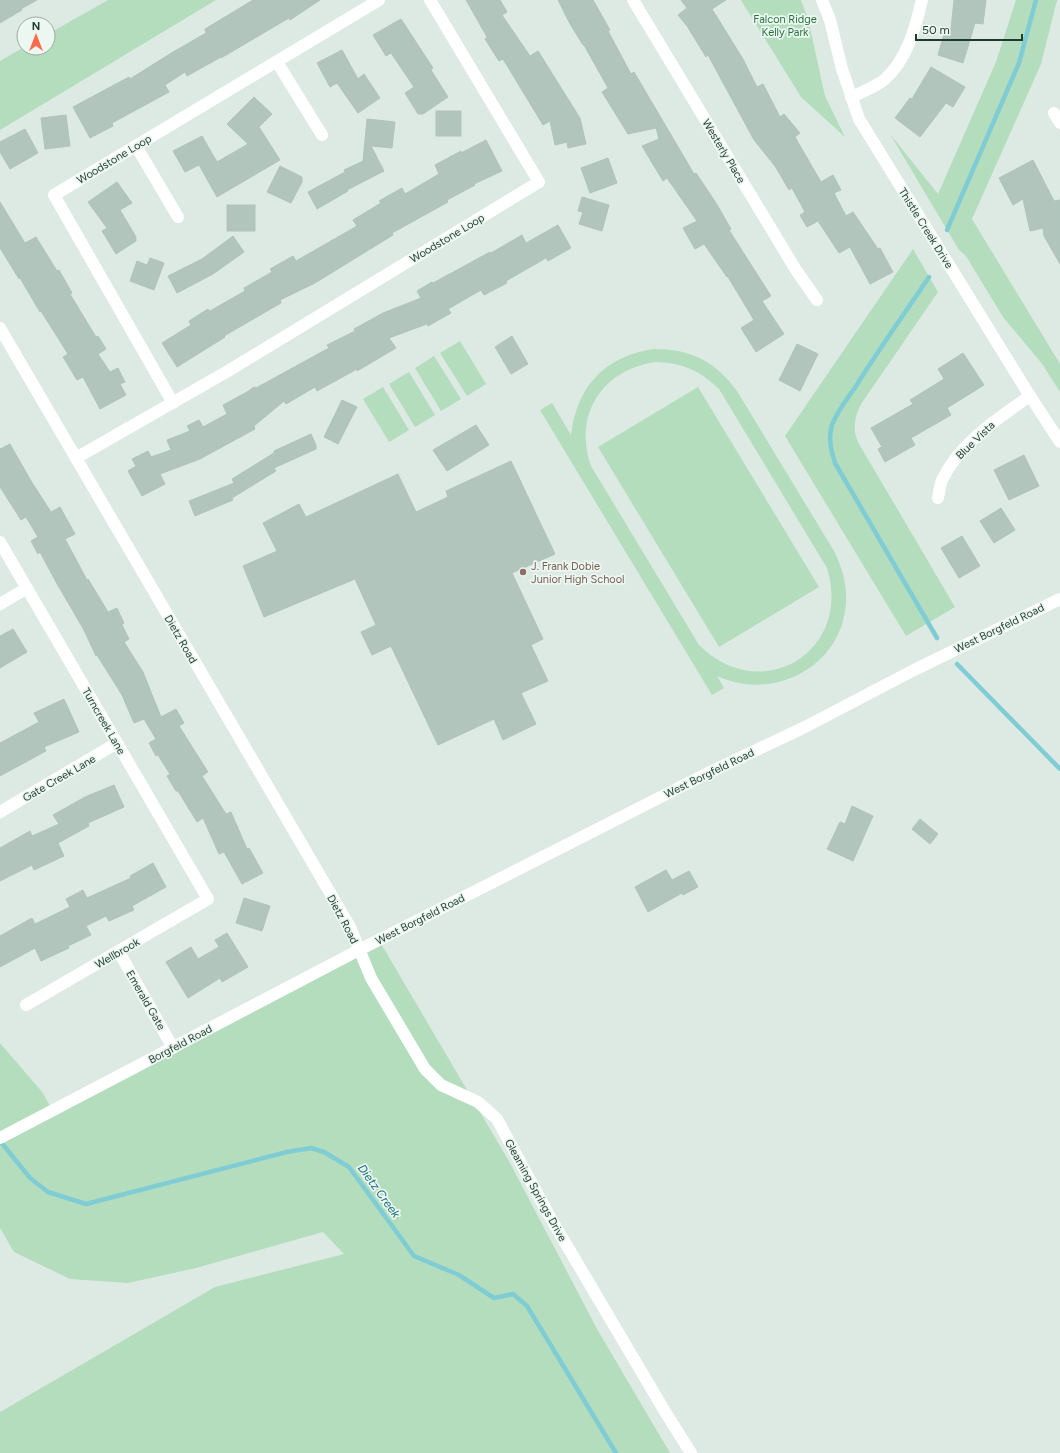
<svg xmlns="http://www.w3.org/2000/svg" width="1060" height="1453" font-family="Figtree,sans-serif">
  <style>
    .green { fill: #b3ddbc; fill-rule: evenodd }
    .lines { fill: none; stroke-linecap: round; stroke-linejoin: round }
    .stream { stroke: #80ccd4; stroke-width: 4.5 }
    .building { fill: #b2c5bc; stroke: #afc4ba }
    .minor { stroke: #fff; stroke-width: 12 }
    .education-dot { fill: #8d6e63; stroke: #edf7f1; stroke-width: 1.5 }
    .labels { text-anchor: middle; stroke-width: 3.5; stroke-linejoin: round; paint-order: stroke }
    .park-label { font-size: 11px; fill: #26733f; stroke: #edf7f1 }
    .street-label { font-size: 11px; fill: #1e3a31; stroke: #edf7f1 }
    .education-label { font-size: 11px; fill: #785e54; stroke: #edf7f1; text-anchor: start }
    .water-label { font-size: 12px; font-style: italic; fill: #156e79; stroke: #edf7f1 }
  </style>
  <rect width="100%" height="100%" fill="#ddeae3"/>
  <!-- green -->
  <g class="green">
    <polygon points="108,0 216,0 0,130 0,61 24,47 48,48 48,34"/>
    <polygon points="741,0 801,0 808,19 825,96 845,137 801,97"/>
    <polygon points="1016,0 1057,0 1041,64 972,219 1060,364 1060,392 1043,365 1003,317 966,256 959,250 890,134 938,194 996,62"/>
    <path d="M 913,249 L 938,292 L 861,404 C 854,418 852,430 859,444 L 955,607 L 906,636 L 785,436 Z"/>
    <polygon points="460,341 486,384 467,396 440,353"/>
    <path d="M 654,349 C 691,349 715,361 737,391 L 834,551 C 842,567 847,584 846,603 C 842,667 773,702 717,676 L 724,688 L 712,695 L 540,410 L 552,403 L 571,435 C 577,386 605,356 654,349 ZM 655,362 C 681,362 701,371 719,389 L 827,568 C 853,652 761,707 699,645 L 591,466 C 573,415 602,370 655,362 Z"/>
    <polygon points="434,356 461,399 441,411 415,368"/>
    <polygon points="409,372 435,415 415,427 389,384"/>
    <polygon points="383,387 409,430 389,442 363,399"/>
    <polygon points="698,387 819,587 719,647 598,447"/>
    <polygon points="380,942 510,1163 597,1329 670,1453 0,1453 0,1412 215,1287 344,1254 323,1232 196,1268 128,1283 70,1279 14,1252 0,1228 0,1043 43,1093 52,1110"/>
  </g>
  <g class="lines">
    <!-- stream -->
    <g class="stream">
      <polyline points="947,230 1019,63 1036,0"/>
      <path d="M 929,277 C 905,313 879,349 856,386 C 848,398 837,411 832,425 C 828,438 831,450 835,463 L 937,638"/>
      <polyline points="957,664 1060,769"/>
      <polyline points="0,1141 30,1178 48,1192 86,1204 287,1152 311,1148 324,1152 349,1167 414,1256 459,1275 494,1298 513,1294 527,1306 616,1453"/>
    </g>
  </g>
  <!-- building -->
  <g class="building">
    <polygon points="0,0 37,0 21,9 22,10 0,23"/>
    <polygon points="253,0 320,0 290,20 289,18 221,58 221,57 187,76 185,72 165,85 169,92 112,123 113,126 90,138 73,107 129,77 130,79 173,52 206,33 205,29"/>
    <polygon points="466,0 500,0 507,12 502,15 530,56 538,51 580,118 586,144 568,148 567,142 555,145 550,121 543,125 503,59 499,61 485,39 487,37"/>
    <polygon points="558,0 593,0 610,30 608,31 631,74 634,72 694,174 696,173 716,203 731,229 729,230 771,296 762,301 784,334 756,352 741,328 754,320 728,277 727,277 704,244 695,249 683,228 697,221 667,178 663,181 642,146 659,139 656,128 628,134 602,92 608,88 584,45 583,45 570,24"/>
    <polygon points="681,0 726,0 712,9 743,59 757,87 763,84 780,117 784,114 800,133 795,137 821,182 833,175 841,190 834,193 846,216 853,212 878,249 880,248 893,272 870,284 850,247 839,253 818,221 807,227 800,215 805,212 792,188 789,190 775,166 754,140 708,55 706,57 687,26 678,15 687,8"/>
    <polygon points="954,0 986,0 983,24 975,23 963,63 938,55 946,27 951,29"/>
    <polygon points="401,19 433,68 431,70 448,97 423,114 418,114 405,93 414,87 391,53 386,56 373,35"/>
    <polygon points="342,50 358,79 364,74 380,98 358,113 337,83 330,87 317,63"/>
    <polygon points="931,67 965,87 953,107 946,103 920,137 895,118 910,98 912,99"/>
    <polygon points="254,97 272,114 259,127 280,160 217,197 199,165 185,172 173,151 202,136 217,162 248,144 227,124"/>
    <rect x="436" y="111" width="25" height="25"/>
    <polygon points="66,115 70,146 45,149 41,118"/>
    <polygon points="367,119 395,122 392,148 371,146 384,171 347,190 348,191 317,209 308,192 345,172 344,170 363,161"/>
    <polygon points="25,129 38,153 10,169 0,152 0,142"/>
    <polygon points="486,140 502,171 474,184 475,185 447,200 448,202 392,233 393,235 315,283 280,300 281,303 224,336 225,337 177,367 162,343 191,325 189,321 208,309 210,311 245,291 244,288 272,272 270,269 293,256 296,261 357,226 353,220 381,203 379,201 402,188 405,194 439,174 435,165 461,151 461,153"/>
    <polygon points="608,158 617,183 590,193 581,168"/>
    <polygon points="1033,160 1054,201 1060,200 1060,264 1044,236 1043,228 1030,231 1023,199 1013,205 999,178"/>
    <polygon points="280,166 302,177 302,182 291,203 267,192"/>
    <polygon points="117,182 132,203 120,210 136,237 136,241 116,254 102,231 107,228 88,202"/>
    <polygon points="582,197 609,205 602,231 579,224 583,212 578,211"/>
    <polygon points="0,202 25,243 36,237 57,271 59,270 72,293 70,294 96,337 98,336 106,349 98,354 110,372 118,368 125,382 120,384 126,395 100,409 83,377 77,380 63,357 68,354 41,311 40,312 20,278 19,279 0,248"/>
    <rect x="227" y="205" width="28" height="26"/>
    <polygon points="558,225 571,248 548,261 546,258 506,281 507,283 484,295 481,290 448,309 451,313 428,326 427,324 389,338 396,348 357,371 357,369 317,391 315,387 286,404 284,401 254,426 255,429 200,459 160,474 165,484 142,496 128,471 136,466 132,459 148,451 151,457 171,450 167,440 190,431 187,426 199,420 203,427 227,414 223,405 247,392 254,387 256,388 329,348 327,345 355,331 354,329 383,313 421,298 417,291 432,282 433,283 490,252 491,253 522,235 526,243"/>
    <polygon points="233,236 244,252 213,274 177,293 168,276 202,259"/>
    <polygon points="150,258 164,263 154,290 130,281 137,261 147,265"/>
    <polygon points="512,336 528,364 511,374 495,347"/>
    <polygon points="797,344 818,354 800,391 779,380"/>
    <polygon points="963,353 984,385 947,408 951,415 911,438 915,445 885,462 878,449 882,447 871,428 913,404 910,400 944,379 938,369"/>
    <polygon points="342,400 357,407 338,444 324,437"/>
    <polygon points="476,425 489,445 447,471 433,450"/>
    <polygon points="311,434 316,445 316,449 274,468 276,471 232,498 233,500 195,516 189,501 234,483 232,479 274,453 274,451"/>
    <polygon points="10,444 31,481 51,512 60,507 75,534 65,539 87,580 88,579 108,612 117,608 124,623 122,625 129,639 124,642 143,672 161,717 176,709 184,723 179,726 208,772 202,776 226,814 231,812 247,849 249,848 263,873 242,884 224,852 219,854 203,818 197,822 178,791 176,791 167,776 170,774 158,755 156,756 149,743 156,739 144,719 134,723 122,695 97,655 96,656 84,630 56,582 40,552 38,554 31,541 38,537 26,517 21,520 0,487 0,449"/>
    <polygon points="1024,455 1039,486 1009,500 994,470"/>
    <polygon points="511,461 555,554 512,573 543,639 531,645 548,681 521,693 536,724 503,740 494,719 438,745 391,646 372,655 361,632 376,625 355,579 264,617 243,566 277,551 263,523 299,504 306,517 398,474 416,512 448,497 446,491"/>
    <polygon points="1001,508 1015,530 994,543 980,521"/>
    <polygon points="962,536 980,566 959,578 941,548"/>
    <polygon points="13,629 27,652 0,668 0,636"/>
    <polygon points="64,699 79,732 44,747 46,751 0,776 0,743 39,722 34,713"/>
    <polygon points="114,785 124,807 88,823 89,826 58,843 64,856 34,870 32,865 0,881 0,848 30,831 32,836 59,824 53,815 85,797"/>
    <polygon points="852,806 873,816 853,861 827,849 840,822 845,824"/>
    <polygon points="920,819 938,834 930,844 912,829"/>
    <polygon points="153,863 166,887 132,906 134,910 109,921 106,916 86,926 91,935 68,946 69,948 41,961 35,948 0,967 0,936 32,918 35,924 70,907 66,899 83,890 87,898 131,878 130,876"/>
    <polygon points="666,870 672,880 689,871 698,887 683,895 682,893 648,912 635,887"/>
    <polygon points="244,898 270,906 262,931 236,923"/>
    <polygon points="227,933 248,967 222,982 220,978 188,998 166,962 191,947 198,959 219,947 215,940"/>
  </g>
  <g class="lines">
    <!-- minor -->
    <g class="minor">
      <polyline points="633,0 796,270 817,300"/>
      <polyline points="822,0 830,20 842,69 859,119 1030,396 1060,442"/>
      <polyline points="277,62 322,135"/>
      <path d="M 851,97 C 862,92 875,87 884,80 C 907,60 915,29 922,0"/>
      <polyline points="1054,113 1060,123"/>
      <polyline points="136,146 178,217"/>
      <polyline points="0,328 350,927 371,978 425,1069 441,1085 478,1102 497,1119 550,1217 664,1410 691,1453"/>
      <polyline points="173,403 54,195 379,0"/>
      <polyline points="76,458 228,371 539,182 430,0"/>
      <path d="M 938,498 C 939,492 940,486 942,480 C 960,443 997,419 1030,396"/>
      <polyline points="0,542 208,899 26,1005"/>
      <polyline points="0,604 27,588"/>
      <polyline points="0,812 117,743"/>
      <polyline points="119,952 173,1048"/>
      <polyline points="0,1138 359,950 708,773 805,727 914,670 1060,599"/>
    </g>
  </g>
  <!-- markers -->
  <circle class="education-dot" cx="523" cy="572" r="4"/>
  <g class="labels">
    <!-- park labels -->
    <g class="park-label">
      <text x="785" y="23">Falcon Ridge<tspan x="785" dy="13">Kelly Park</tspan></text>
    </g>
    <!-- street labels -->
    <g class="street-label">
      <text transform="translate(724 151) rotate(59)" y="4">Westerly Place</text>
      <text transform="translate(114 159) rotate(-31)" y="4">Woodstone Loop</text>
      <text transform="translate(926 228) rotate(58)" y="4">Thistle Creek Drive</text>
      <text transform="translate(447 238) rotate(-31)" y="4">Woodstone Loop</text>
      <text transform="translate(975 440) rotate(-44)" y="4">Blue Vista</text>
      <text transform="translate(999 628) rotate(-26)" y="4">West Borgfeld Road</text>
      <text transform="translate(181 639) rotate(60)" y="4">Dietz Road</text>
      <text transform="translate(104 721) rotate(60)" y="4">Turncreek Lane</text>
      <text transform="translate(709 773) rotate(-26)" y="4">West Borgfeld Road</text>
      <text transform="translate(59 778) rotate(-30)" y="4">Gate Creek Lane</text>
      <text transform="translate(343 919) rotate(62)" y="4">Dietz Road</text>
      <text transform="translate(420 919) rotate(-27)" y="4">West Borgfeld Road</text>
      <text transform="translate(117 953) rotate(-30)" y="4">Wellbrook</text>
      <text transform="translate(146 1000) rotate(60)" y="4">Emerald Gate</text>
      <text transform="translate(180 1044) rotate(-28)" y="4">Borgfeld Road</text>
      <text transform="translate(536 1190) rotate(61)" y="4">Gleaming Springs Drive</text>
    </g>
    <!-- education labels -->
    <g class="education-label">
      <text x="531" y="570">J. Frank Dobie<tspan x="531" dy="13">Junior High School</tspan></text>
    </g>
    <!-- water labels -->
    <g class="water-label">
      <text transform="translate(379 1191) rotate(54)" y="4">Dietz Creek</text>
    </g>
  </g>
  <!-- north arrow -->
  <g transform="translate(36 36)"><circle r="19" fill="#edf7f1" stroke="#9aaba4"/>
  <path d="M0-3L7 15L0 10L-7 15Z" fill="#fb6a4a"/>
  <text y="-6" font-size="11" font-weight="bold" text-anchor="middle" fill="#1e3a31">N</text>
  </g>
  <!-- scale -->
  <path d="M916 34v6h106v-6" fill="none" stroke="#1e3a31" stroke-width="2"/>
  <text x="922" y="34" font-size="12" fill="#1e3a31" stroke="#edf7f1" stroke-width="3" paint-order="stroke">50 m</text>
</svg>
